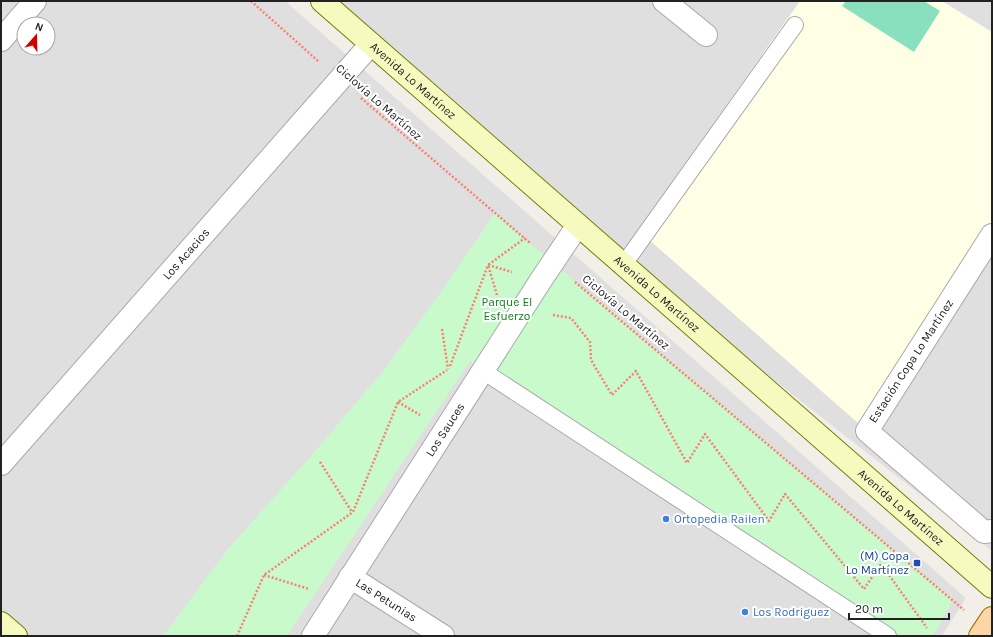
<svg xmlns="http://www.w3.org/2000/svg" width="993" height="637" font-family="Karla,sans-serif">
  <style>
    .residential { fill: #e0dfdf; fill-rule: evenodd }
    .education { fill: #ffffe5 }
    .park { fill: #c8facc }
    .pitch { fill: #88e0be }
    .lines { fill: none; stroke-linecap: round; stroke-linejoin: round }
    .service-casing { stroke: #a9a9a9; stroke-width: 18 }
    .pedestrian-casing { stroke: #a9a9a9; stroke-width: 24 }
    .minor-casing { stroke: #a9a9a9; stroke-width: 24 }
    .secondary-casing { stroke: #707d05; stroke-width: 24 }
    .primary-casing { stroke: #a06b00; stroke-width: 24 }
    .path { stroke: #fa8072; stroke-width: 2.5; stroke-dasharray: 2 2; stroke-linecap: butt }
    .service { stroke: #fff; stroke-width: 16 }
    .pedestrian { stroke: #fff; stroke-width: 22 }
    .minor { stroke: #fff; stroke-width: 22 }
    .secondary { stroke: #f7fabf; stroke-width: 22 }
    .primary { stroke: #fcd6a4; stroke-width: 22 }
    .shop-dot { fill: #3f7fe0; stroke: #fff; stroke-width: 1.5 }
    .transit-dot { fill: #1a4fb4; stroke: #fff; stroke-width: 1.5 }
    .labels { text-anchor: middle; stroke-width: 4; stroke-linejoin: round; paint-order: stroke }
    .street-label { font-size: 12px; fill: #222; stroke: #fff }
    .park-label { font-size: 12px; fill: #0c8416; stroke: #fff }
    .shop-label { font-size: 12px; fill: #366cbe; stroke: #fff; text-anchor: start }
    .transit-label { font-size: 12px; fill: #164399; stroke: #fff; text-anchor: end }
  </style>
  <rect width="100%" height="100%" fill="#f2efe9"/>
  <!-- residential -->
  <g class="residential">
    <path d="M 1,1 L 285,1 L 966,598 L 942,636 L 1,636 ZM 24,24 L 48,24 L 48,48 L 24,48 Z"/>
    <polygon points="318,1 992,1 992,551 559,211"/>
  </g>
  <!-- education -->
  <polygon class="education" points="800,1 942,1 992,32 992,235 867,431 638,230"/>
  <!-- park -->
  <polygon class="park" points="495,213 552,262 953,600 933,636 894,636 558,410 470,361 287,636 163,636 228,549 311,456 384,370 438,296"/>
  <!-- pitch -->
  <polygon class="pitch" points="846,1 924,1 940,11 914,52 842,6"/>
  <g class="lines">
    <defs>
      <g id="service">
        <polyline points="624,264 795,25"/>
        <polyline points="483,371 888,636"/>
      </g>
      <polyline id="pedestrian" points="992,235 867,431 984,532 992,531"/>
      <g id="minor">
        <polyline points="664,1 706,35"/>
        <polyline points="1,40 35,1"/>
        <path id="s1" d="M 1,464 L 371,44"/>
        <path id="s2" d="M 350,577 L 443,636"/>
        <path id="s3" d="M 313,636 L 541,280 L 578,225"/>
      </g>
      <g id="secondary">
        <path id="s4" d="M 322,1 L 992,587"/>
        <polyline points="1,623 16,636"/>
      </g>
      <polyline id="primary" points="980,636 992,618"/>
    </defs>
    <!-- service casing -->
    <use href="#service" class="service-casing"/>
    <!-- pedestrian casing -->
    <use href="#pedestrian" class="pedestrian-casing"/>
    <!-- minor casing -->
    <use href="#minor" class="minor-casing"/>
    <!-- secondary casing -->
    <use href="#secondary" class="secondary-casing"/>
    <!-- primary casing -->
    <use href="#primary" class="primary-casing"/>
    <!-- path -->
    <g class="path">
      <polyline points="251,1 318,61"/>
      <polyline points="361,98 530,243"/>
      <polyline points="575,282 964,610"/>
      <polyline points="497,295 488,265 525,238"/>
      <polyline points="553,315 571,318 590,342 591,360 612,395 636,371 687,463 705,434 769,521 785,494 864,589 881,564 927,628"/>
      <polyline points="442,329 448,369"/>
      <polyline points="450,366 488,265 512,272"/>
      <polyline points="398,402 420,415"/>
      <polyline points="320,462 352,512"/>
      <polyline points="264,575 309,589"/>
      <polyline points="237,636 264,575 353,512 398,402 447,370"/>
    </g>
    <!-- service -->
    <use href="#service" class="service"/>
    <!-- pedestrian -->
    <use href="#pedestrian" class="pedestrian"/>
    <!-- minor -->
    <use href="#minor" class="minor"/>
    <!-- secondary -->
    <use href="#secondary" class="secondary"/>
    <!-- primary -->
    <use href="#primary" class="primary"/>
  </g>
  <!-- markers -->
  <g class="shop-dot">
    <circle cx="666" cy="519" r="4"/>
    <circle cx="745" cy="612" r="4"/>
  </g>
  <rect class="transit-dot" x="913" y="559" width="8" height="8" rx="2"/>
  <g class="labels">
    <!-- street labels -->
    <g class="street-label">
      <text dy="4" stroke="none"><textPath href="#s4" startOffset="121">Avenida Lo Martínez</textPath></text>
      <text transform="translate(379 102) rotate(41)" y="4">Ciclovía Lo Martínez</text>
      <text dy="4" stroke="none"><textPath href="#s1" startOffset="280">Los Acacios</textPath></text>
      <text dy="4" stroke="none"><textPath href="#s4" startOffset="445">Avenida Lo Martínez</textPath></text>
      <text transform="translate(626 312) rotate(40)" y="4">Ciclovía Lo Martínez</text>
      <text transform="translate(911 361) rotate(-57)" y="4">Estación Copa Lo Martínez</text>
      <text dy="4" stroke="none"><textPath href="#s3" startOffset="245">Los Sauces</textPath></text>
      <text dy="4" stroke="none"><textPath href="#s4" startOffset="769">Avenida Lo Martínez</textPath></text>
      <text dy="4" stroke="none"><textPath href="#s2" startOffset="43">Las Petunias</textPath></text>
    </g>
    <!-- park labels -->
    <g class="park-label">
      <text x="507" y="306">Parque El<tspan x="507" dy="14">Esfuerzo</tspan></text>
    </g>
    <!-- shop labels -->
    <g class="shop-label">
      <text x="674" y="523">Ortopedia Railen</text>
      <text x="753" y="616">Los Rodriguez</text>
    </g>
    <!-- transit labels -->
    <g class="transit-label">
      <text x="909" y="560">(M) Copa<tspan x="909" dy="14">Lo Martínez</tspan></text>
    </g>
  </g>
  <!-- border -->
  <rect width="993" height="637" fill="none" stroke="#222222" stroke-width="4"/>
  <!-- north arrow -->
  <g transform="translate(36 36) rotate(20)"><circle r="19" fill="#ffffff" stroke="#a7a7a7"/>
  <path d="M0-3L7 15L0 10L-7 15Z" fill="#d40000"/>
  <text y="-6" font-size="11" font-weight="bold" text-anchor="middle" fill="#222222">N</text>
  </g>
  <!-- scale -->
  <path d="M849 613v6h100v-6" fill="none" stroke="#222222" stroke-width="2"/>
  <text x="855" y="613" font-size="12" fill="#222222" stroke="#ffffff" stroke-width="3" paint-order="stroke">20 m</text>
</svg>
